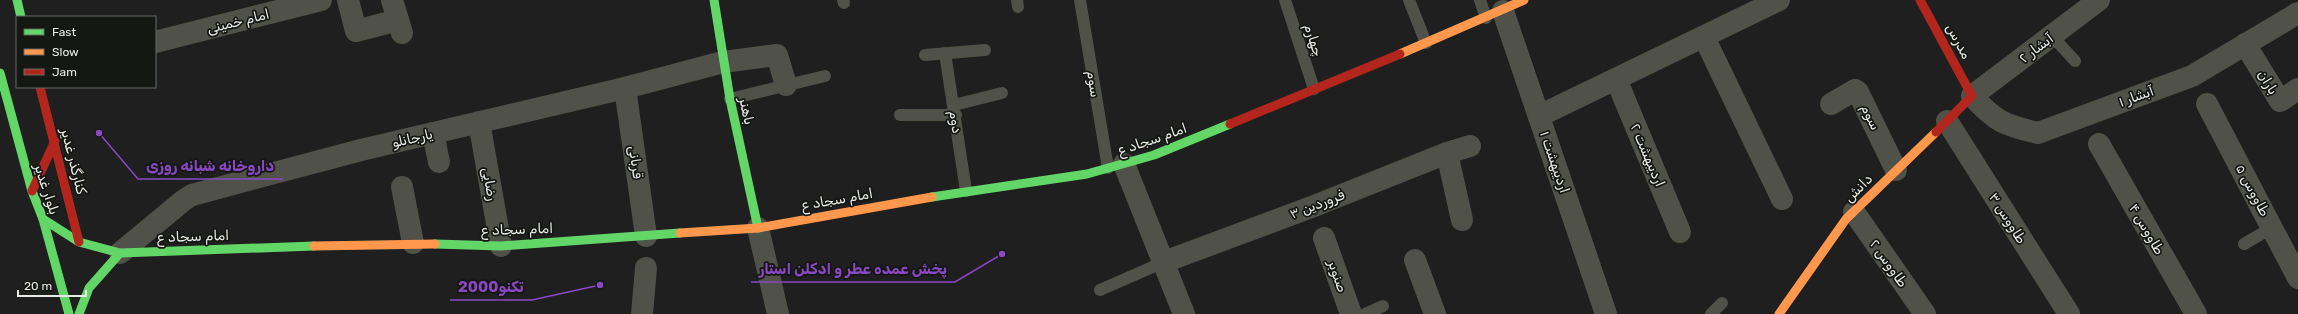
<svg xmlns="http://www.w3.org/2000/svg" width="2298" height="314" font-family="Rubik,'Noto Sans Arabic',sans-serif">
  <style>
    .lines { fill: none; stroke-linecap: round; stroke-linejoin: round }
    .lane { stroke: #505148; stroke-width: 12 }
    .street { stroke: #505148; stroke-width: 22 }
    .fast { stroke: #63d668; stroke-width: 9 }
    .slow { stroke: #ff974d; stroke-width: 9 }
    .jam { stroke: #b3261e; stroke-width: 9 }
    .labels { text-anchor: middle; stroke-width: 3.5; stroke-linejoin: round; paint-order: stroke }
    .street-label { font-size: 14px; fill: #e8eae7; stroke: #151713 }
    .leader { fill: none; stroke: #8b48c5; stroke-width: 1.5 }
    .callout-dot { fill: #8b48c5; stroke: #151713; stroke-width: 1.5 }
    .callout-label { font-size: 15px; text-anchor: middle; font-weight: bold; fill: #8b48c5; stroke: #151713; stroke-width: 3.5; stroke-linejoin: round; paint-order: stroke }
  </style>
  <rect width="100%" height="100%" fill="#1e1f1e"/>
  <g class="lines">
    <!-- lane -->
    <g class="lane">
      <polyline points="843,0 844,3"/>
      <polyline points="1017,0 1018,7"/>
      <polyline points="1080,0 1108,168"/>
      <polyline points="1285,0 1314,89"/>
      <polyline points="1409,0 1426,43"/>
      <polyline points="1480,0 1486,18"/>
      <polyline points="2052,36 2075,61"/>
      <polyline points="945,53 966,191"/>
      <polyline points="925,55 985,50"/>
      <polyline points="730,99 825,76"/>
      <polyline points="954,105 1002,93"/>
      <polyline points="900,115 956,115"/>
      <polyline points="2244,244 2273,227"/>
      <polyline points="1100,290 1164,262"/>
      <polyline points="1365,314 1383,306"/>
      <polyline points="1711,314 1722,303"/>
    </g>
    <!-- street -->
    <g class="street">
      <polyline points="348,0 356,31 398,20"/>
      <polyline points="392,0 402,33"/>
      <path d="M 2099,0 L 1972,96 C 1996,122 2004,125 2038,133 L 2192,76 L 2298,13"/>
      <polyline points="1503,11 1606,314"/>
      <polyline points="1704,37 1782,199"/>
      <polyline points="155,42 321,0"/>
      <polyline points="2245,44 2280,101 2298,89"/>
      <polyline points="1616,79 1680,232"/>
      <polyline points="625,88 646,236"/>
      <polyline points="1831,104 1855,90 1858,92 1896,170"/>
      <polyline points="2207,104 2298,278"/>
      <polyline points="1539,116 1779,0"/>
      <polyline points="1947,121 2069,314"/>
      <polyline points="479,122 501,246"/>
      <polyline points="433,133 439,162"/>
      <polyline points="2099,144 2196,314"/>
      <polyline points="1447,153 1462,220"/>
      <polyline points="1124,164 1184,314"/>
      <polyline points="402,187 413,243"/>
      <polyline points="1854,212 1925,314"/>
      <polyline points="758,228 778,314"/>
      <polyline points="1324,238 1351,314"/>
      <polyline points="120,253 184,200 192,195 361,150 625,88 723,62 777,55 786,85"/>
      <polyline points="1415,260 1435,314"/>
      <polyline points="1164,262 1314,206 1447,153 1470,146"/>
      <polyline points="642,314 646,268"/>
    </g>
    <!-- fast -->
    <g class="fast">
      <polyline points="17,0 21,17"/>
      <polyline points="714,0 730,99 758,228"/>
      <polyline points="0,73 32,191 43,219 69,314"/>
      <polyline points="932,197 1087,174 1154,155 1230,124"/>
      <polyline points="43,219 79,242 120,253 314,246"/>
      <polyline points="435,244 501,246 680,233"/>
      <polyline points="79,314 89,288 120,253"/>
    </g>
    <!-- slow -->
    <g class="slow">
      <polyline points="1400,54 1524,0"/>
      <polyline points="680,233 758,228 932,197"/>
      <polyline points="314,246 435,244"/>
      <polyline points="1779,314 1846,219 1936,132"/>
    </g>
    <!-- jam -->
    <g class="jam">
      <polyline points="1920,0 1972,96 1936,132"/>
      <polyline points="40,87 79,242"/>
      <polyline points="1230,124 1400,54"/>
      <polyline points="32,191 55,141"/>
    </g>
  </g>
  <g class="labels">
    <!-- street labels -->
    <g class="street-label">
      <text transform="translate(238 21) rotate(-14)" y="5">امام خمینی</text>
      <text transform="translate(1314 40) rotate(72)" y="5">چهارم</text>
      <text transform="translate(1959 41) rotate(62)" y="5">مدرس</text>
      <text transform="translate(2036 48) rotate(-37)" y="5">آبشار ۲</text>
      <text transform="translate(2268 82) rotate(58)" y="5">باران</text>
      <text transform="translate(1094 84) rotate(81)" y="5">سوم</text>
      <text transform="translate(2136 96) rotate(-20)" y="5">آبشار ۱</text>
      <text transform="translate(747 111) rotate(78)" y="5">باهنر</text>
      <text transform="translate(1871 117) rotate(64)" y="5">سوم</text>
      <text transform="translate(956 122) rotate(81)" y="5">دوم</text>
      <text transform="translate(412 138) rotate(-13)" y="5">یارجانلو</text>
      <text transform="translate(1152 139) rotate(-19)" y="5">امام سجاد ع</text>
      <text transform="translate(1648 155) rotate(67)" y="5">اردیبهشت ۲</text>
      <text transform="translate(74 161) rotate(76)" y="5">کنارگذر غدیر</text>
      <text transform="translate(636 162) rotate(82)" y="5">قربانی</text>
      <text transform="translate(1555 162) rotate(71)" y="5">اردیبهشت ۱</text>
      <text transform="translate(490 184) rotate(80)" y="5">رضایی</text>
      <text transform="translate(1858 188) rotate(-45)" y="5">دانش</text>
      <text transform="translate(47 189) rotate(72)" y="5">بلوار غدیر</text>
      <text transform="translate(2253 190) rotate(62)" y="5">طاووس ۵</text>
      <text transform="translate(837 199) rotate(-10)" y="5">امام سجاد ع</text>
      <text transform="translate(1317 204) rotate(-21)" y="5">فروردین ۳</text>
      <text transform="translate(2008 218) rotate(58)" y="5">طاووس ۳</text>
      <text transform="translate(517 229) rotate(-2)" y="5">امام سجاد ع</text>
      <text transform="translate(2147 229) rotate(60)" y="5">طاووس ۴</text>
      <text transform="translate(193 236) rotate(-2)" y="5">امام سجاد ع</text>
      <text transform="translate(1889 263) rotate(55)" y="5">طاووس ۲</text>
      <text transform="translate(1338 276) rotate(71)" y="5">صنوبر</text>
    </g>
  </g>
  <!-- callouts -->
  <path class="leader" d="M99 133L138 179H283M1002 254L955 282H751M600 285L532 300H450"/>
  <g class="callout-dot">
    <circle cx="99" cy="133" r="4"/>
    <circle cx="1002" cy="254" r="4"/>
    <circle cx="600" cy="285" r="4"/>
  </g>
  <g class="callout-label">
    <text x="210" y="171">داروخانه شبانه روزی</text>
    <text x="853" y="274">پخش عمده عطر و ادکلن استار</text>
    <text x="491" y="292">تکنو2000</text>
  </g>
  <!-- legend -->
  <rect x="16" y="16" width="140" height="72" fill="#151713" stroke="#696b68"/>
  <rect x="24" y="29" width="20" height="6" fill="#63d668" stroke="#696b68"/>
  <text x="52" y="36" font-size="12" fill="#e8eae7">Fast</text>
  <rect x="24" y="49" width="20" height="6" fill="#ff974d" stroke="#696b68"/>
  <text x="52" y="56" font-size="12" fill="#e8eae7">Slow</text>
  <rect x="24" y="69" width="20" height="6" fill="#b3261e" stroke="#696b68"/>
  <text x="52" y="76" font-size="12" fill="#e8eae7">Jam</text>
  <!-- scale -->
  <path d="M18 290v6h68v-6" fill="none" stroke="#e8eae7" stroke-width="2"/>
  <text x="24" y="290" font-size="12" fill="#e8eae7" stroke="#151713" stroke-width="3" paint-order="stroke">20 m</text>
</svg>
